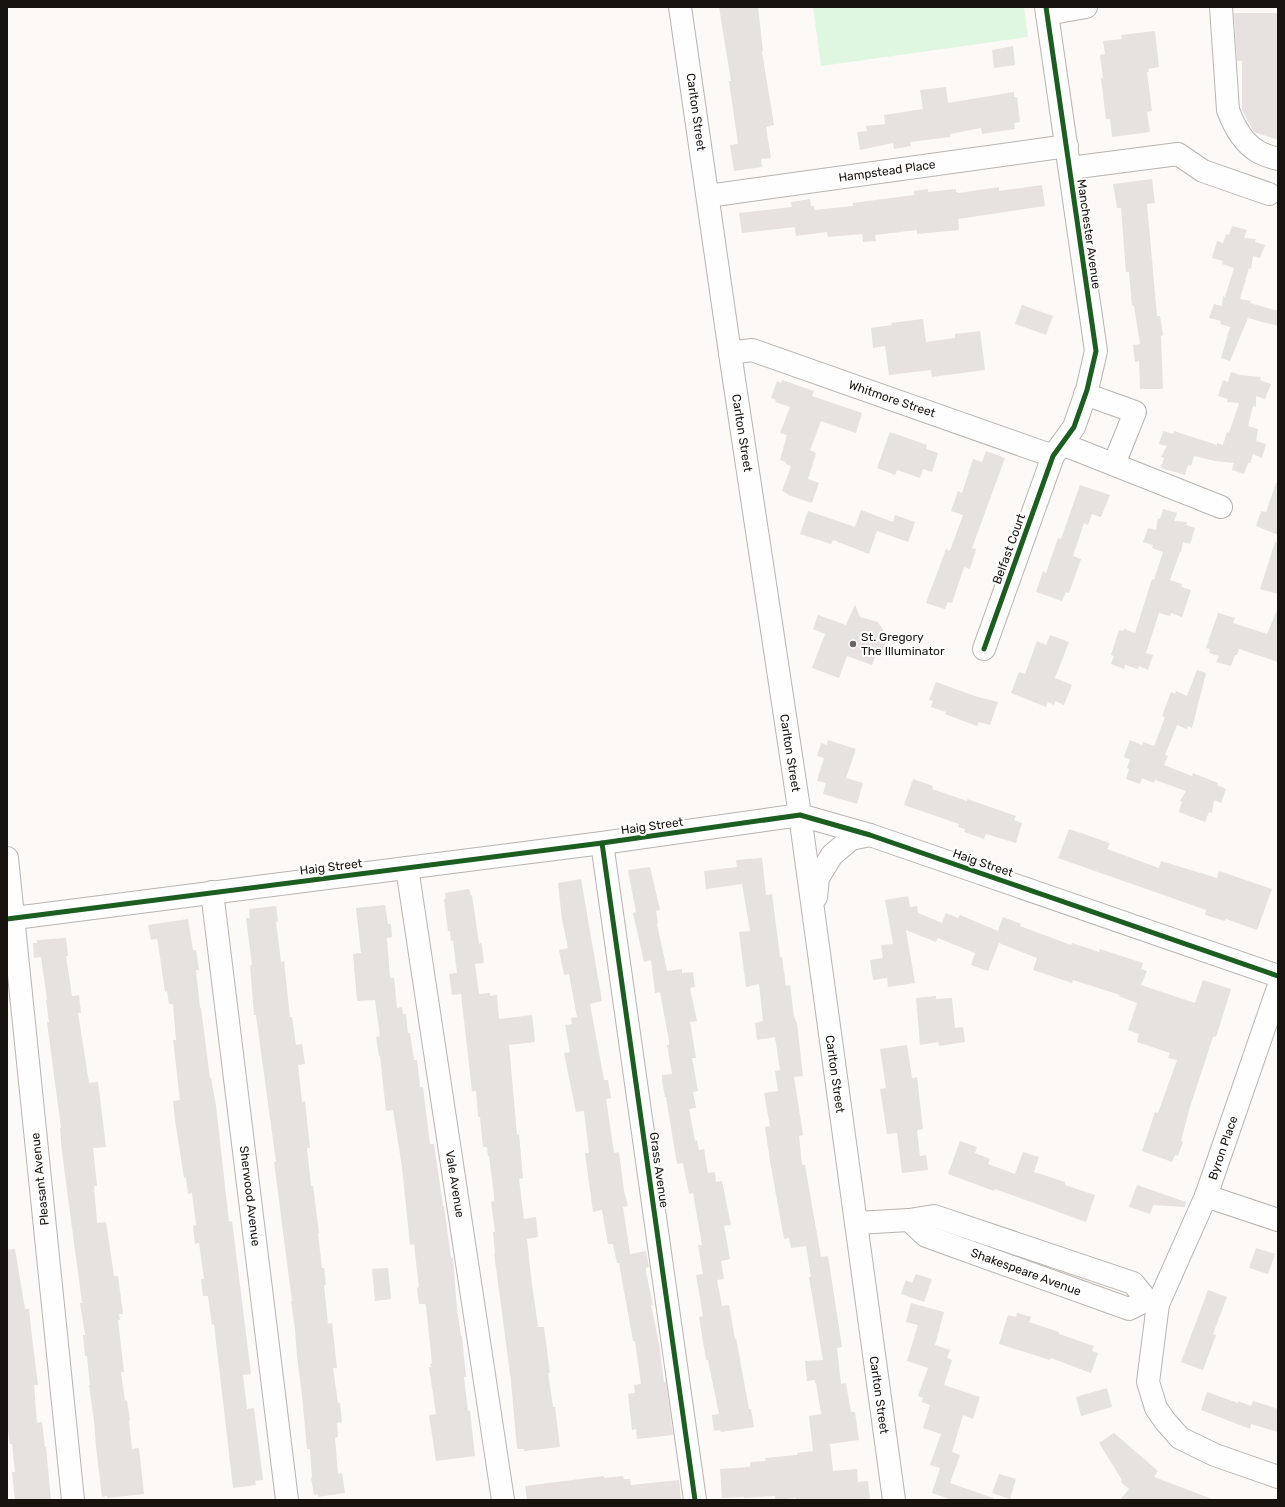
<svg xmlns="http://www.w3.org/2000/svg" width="1285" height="1507" font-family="Rubik,sans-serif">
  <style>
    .green { fill: #dff7e1 }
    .building { fill: #e7e1df }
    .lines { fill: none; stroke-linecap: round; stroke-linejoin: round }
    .minor-casing { stroke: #b8b4b0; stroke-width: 24 }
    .major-casing { stroke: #b8b4b0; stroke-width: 24 }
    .minor { stroke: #fffefe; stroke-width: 22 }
    .major { stroke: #fffefe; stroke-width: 22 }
    .cycleway-casing { stroke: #fff; stroke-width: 8 }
    .cycleway { stroke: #1b5e20; stroke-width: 5 }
    .poi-dot { fill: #68645f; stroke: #fff; stroke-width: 1.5 }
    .labels { text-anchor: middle; stroke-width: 4; stroke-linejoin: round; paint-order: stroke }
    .street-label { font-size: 12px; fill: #18130e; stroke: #fff }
    .poi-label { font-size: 12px; fill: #18130e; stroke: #fff; text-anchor: start }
  </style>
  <rect width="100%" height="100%" fill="#fcf9f6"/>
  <!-- green -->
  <polygon class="green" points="813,7 1024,7 1028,37 821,66"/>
  <!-- building -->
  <g class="building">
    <polygon points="719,7 758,7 763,51 762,52 774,125 766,127 771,158 761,159 762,167 734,171 730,145 738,144 729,81 731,81"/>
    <polygon points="1234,13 1278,13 1278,140 1254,132 1242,110 1242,61 1237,61"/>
    <polygon points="1155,31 1159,67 1148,69 1149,72 1147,72 1152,111 1147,112 1150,132 1112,137 1110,119 1106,119 1101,78 1103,78 1100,55 1105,54 1103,41 1122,39 1121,35"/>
    <polygon points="1013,46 1015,65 994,68 992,50"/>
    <polygon points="946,87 948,103 1014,92 1014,97 1017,97 1020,122 1014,123 1015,129 982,134 981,128 950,134 950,137 910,142 911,146 894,149 893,143 860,150 857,132 867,131 866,126 885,124 884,115 923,109 920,90"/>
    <polygon points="1152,179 1155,203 1147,204 1157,316 1160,316 1163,335 1161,336 1163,389 1140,389 1139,361 1135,362 1133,345 1140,344 1134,306 1132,306 1129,272 1126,272 1121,208 1117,208 1113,184"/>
    <polygon points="1042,185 1045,206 958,219 959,230 917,234 917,230 875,235 876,241 863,242 862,234 828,237 827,232 796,236 795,227 742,233 739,213 792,207 791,202 810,199 811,206 814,206 814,210 853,206 853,203 914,195 914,191 928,189 928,192 956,189 956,192 959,193 999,187 999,191"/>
    <polygon points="1232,226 1247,230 1244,238 1256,239 1255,242 1265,245 1260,258 1253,256 1251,269 1249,268 1240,299 1251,301 1250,303 1278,311 1278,326 1248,318 1230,361 1221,358 1230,327 1220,324 1221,321 1209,318 1214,304 1222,306 1223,296 1225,297 1234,268 1222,264 1223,261 1212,258 1217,241 1223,243 1226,234 1229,235"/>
    <polygon points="1022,305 1053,316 1046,335 1015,324"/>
    <polygon points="923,319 926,342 955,338 955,334 980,331 985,370 932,377 931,370 889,375 885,346 873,348 871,328 892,325 891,323"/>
    <polygon points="1231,372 1240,375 1261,377 1260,380 1271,384 1265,399 1256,396 1256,407 1253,406 1248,426 1258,429 1256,441 1266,444 1262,458 1253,454 1250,463 1248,463 1244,474 1232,470 1234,463 1215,461 1194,456 1191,466 1188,465 1185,475 1161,468 1164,458 1161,457 1167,446 1159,444 1163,431 1173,434 1174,431 1217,445 1217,443 1223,445 1227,432 1229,433 1239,403 1227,402 1228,399 1218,396 1223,380 1228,382"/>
    <polygon points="782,380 814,391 812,396 862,413 856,433 821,421 810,450 816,453 808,479 819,483 812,503 788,495 788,494 782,491 791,466 786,464 786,462 780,460 787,435 780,433 790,407 775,402 776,400 771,398 777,381 781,383"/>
    <polygon points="890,432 927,445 926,449 938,453 932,472 923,469 920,478 897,470 895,475 877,468"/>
    <polygon points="986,451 1005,458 972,548 976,549 970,569 964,567 952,603 948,602 945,609 926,603 946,549 950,551 963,515 951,511 958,491 962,493 973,459 982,462"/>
    <polygon points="1276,483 1278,483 1278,535 1256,526 1261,511 1266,512"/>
    <polygon points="1080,485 1110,495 1101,517 1092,514 1088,525 1084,523 1073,556 1081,559 1069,593 1066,592 1062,601 1036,592 1043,571 1046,573 1058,538 1061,539"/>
    <polygon points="1163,509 1177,513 1174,521 1187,522 1186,525 1195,528 1190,544 1183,542 1181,552 1180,552 1170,580 1182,584 1181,587 1191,590 1182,617 1171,613 1170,616 1159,613 1146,653 1153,655 1148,670 1139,666 1138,669 1125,665 1124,669 1111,664 1114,656 1111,655 1119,630 1123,631 1124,629 1135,633 1152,579 1154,580 1163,552 1152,548 1153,545 1143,542 1148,528 1156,530 1158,518 1160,519"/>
    <polygon points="861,510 893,522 895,515 915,522 908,542 877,531 869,554 833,540 831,544 800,534 808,511 855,527"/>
    <polygon points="1275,542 1278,543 1278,594 1260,589"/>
    <polygon points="855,605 860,617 878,622 888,637 883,652 878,650 872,665 847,656 839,678 812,668 825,634 813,629 818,615 846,625"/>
    <polygon points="1278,608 1278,662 1239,649 1237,655 1235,655 1231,666 1216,662 1219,656 1209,653 1210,649 1206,648 1218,613 1235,618 1233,623 1267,634"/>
    <polygon points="1050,635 1069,642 1055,678 1072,685 1064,705 1055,701 1054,705 1048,702 1046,707 1011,693 1019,672 1025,674 1037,641 1046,645"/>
    <polygon points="1197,670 1206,673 1192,728 1188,726 1187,729 1177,725 1165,755 1168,756 1164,765 1192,776 1193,773 1218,783 1217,785 1226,789 1221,803 1214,800 1212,813 1209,812 1205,822 1179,812 1182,802 1180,801 1186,791 1155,780 1154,783 1142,778 1140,784 1126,779 1129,769 1127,768 1130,760 1124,757 1130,740 1142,745 1143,742 1154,746 1165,717 1162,716 1171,692 1175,694 1176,691 1187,696"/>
    <polygon points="936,682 975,696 998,702 990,725 979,722 977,726 945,714 946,712 931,707 933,701 929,700"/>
    <polygon points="828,740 856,749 846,778 863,783 857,804 823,794 826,783 817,781 824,758 817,756 821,743 827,745"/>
    <polygon points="913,779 933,786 932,789 967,801 967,799 1016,816 1014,820 1022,823 1016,843 986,834 984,839 964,832 965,829 958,827 959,824 904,805"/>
    <polygon points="1069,829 1110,843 1107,849 1159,868 1161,861 1217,878 1219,871 1272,889 1257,930 1226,919 1225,921 1205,915 1206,910 1058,858"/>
    <polygon points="762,858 766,895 772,894 780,957 782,957 786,986 790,985 794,1017 797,1024 803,1076 794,1077 803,1135 799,1136 802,1165 805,1165 821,1257 828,1256 842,1347 837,1348 841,1384 846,1383 851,1412 855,1412 859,1440 830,1444 833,1471 857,1469 858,1482 868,1481 870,1499 857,1500 796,1500 796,1498 775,1500 775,1496 744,1498 744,1497 722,1498 720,1469 750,1467 750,1462 766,1461 765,1458 797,1455 797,1453 813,1451 809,1416 821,1414 816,1383 815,1383 815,1380 807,1381 805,1361 823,1360 809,1277 811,1277 806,1246 791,1248 789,1238 784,1239 770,1161 765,1127 770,1126 764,1093 778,1091 775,1071 780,1070 775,1037 757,1040 755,1023 763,1021 759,984 746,987 739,932 750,931 742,884 706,889 704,871 737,867 736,860"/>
    <polygon points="650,867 660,910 656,911 658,923 657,924 667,971 682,969 682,973 693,972 695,987 690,988 697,1021 690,1022 696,1058 692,1058 698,1091 693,1092 696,1108 689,1109 695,1141 697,1140 699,1150 704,1149 708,1173 715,1172 716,1182 722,1181 731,1225 724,1226 730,1259 721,1261 724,1279 717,1280 722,1306 729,1305 735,1339 736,1338 749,1409 751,1409 754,1427 721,1432 720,1430 714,1431 712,1415 719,1414 708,1360 706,1360 699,1317 703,1316 696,1275 703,1274 698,1245 702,1245 693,1193 689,1194 683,1163 677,1164 666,1097 665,1097 662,1080 662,1075 672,1074 667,1045 669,1045 669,1041 660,992 655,993 651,960 644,962 633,913 636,912 628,870"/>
    <polygon points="581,879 602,1001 590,1004 604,1080 608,1080 611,1098 606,1099 614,1153 619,1152 624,1191 628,1206 623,1207 630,1254 646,1251 649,1267 646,1268 646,1272 653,1305 651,1305 659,1344 664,1382 666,1382 673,1435 637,1439 636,1429 632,1430 628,1394 635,1393 634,1385 641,1384 635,1341 633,1341 619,1263 617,1263 613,1244 608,1244 602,1210 593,1212 585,1153 589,1153 584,1111 576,1112 564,1053 570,1052 565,1025 572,1024 571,1018 577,1017 569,974 564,975 559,950 568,948 562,919 558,883"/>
    <polygon points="469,889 471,896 472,895 479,944 481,943 482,946 484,963 475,964 479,994 490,993 490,996 497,995 499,1019 532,1015 535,1042 509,1045 517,1135 519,1134 523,1178 519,1179 524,1219 536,1217 538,1237 527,1239 531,1277 538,1327 544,1327 550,1373 548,1373 553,1407 555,1407 560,1447 524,1451 524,1449 517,1449 511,1381 494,1253 495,1253 493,1232 495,1232 491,1202 494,1201 494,1195 489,1156 488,1156 487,1147 483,1147 480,1117 478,1117 476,1091 472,1091 461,994 452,995 449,974 457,973 453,940 451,941 450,931 448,931 444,899 446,899 445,893"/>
    <polygon points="908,896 910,907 917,906 918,913 942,923 946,913 958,918 960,915 998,931 1003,917 1021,924 1020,926 1071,945 1072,943 1099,952 1100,949 1143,963 1141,969 1147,971 1141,985 1195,1003 1203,980 1231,989 1216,1037 1213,1037 1190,1107 1181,1141 1183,1142 1178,1156 1175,1155 1172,1162 1142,1151 1155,1112 1158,1113 1177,1060 1168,1058 1170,1053 1137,1042 1139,1034 1128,1030 1137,1003 1119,996 1120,995 1073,980 1072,983 1033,970 1037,958 999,943 988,971 971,965 975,953 938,938 936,942 906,930 915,983 888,987 887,978 873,980 870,960 883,958 881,945 893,944 885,900"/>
    <polygon points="385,905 388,924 391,924 392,937 387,938 390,978 394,978 397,1008 402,1007 403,1014 406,1014 408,1033 410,1033 414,1060 417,1060 420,1087 423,1087 430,1144 434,1144 443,1206 444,1206 451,1258 453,1258 457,1309 461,1336 462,1336 466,1377 464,1377 468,1411 470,1411 475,1456 436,1461 429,1415 436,1414 429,1367 431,1367 430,1364 432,1363 426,1306 425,1304 419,1304 417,1288 419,1287 414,1244 410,1245 402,1167 393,1110 386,1111 380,1056 379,1056 376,1037 380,1036 375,1000 357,1001 353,954 361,953 356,908"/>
    <polygon points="276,906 278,922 276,922 281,962 284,961 290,1017 292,1017 296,1045 302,1044 305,1064 298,1065 302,1102 305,1101 310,1148 307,1148 311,1186 313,1186 319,1233 318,1234 322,1268 324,1268 326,1285 324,1285 328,1324 332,1323 337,1368 333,1368 338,1403 340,1403 342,1422 337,1423 338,1437 335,1438 338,1474 342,1473 345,1493 318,1497 318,1494 314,1495 311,1478 312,1478 310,1449 307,1449 302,1395 297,1357 295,1329 291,1301 292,1301 274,1162 276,1162 256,1015 254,1015 250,965 252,965 246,918 250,918 249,909"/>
    <polygon points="188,919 193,950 196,950 199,970 196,970 200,1008 201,1008 210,1078 211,1078 216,1106 229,1222 232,1221 249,1358 251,1374 243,1375 247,1409 254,1408 263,1480 255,1481 256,1485 233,1488 214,1324 212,1325 208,1296 203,1296 201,1279 204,1279 199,1243 195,1244 193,1226 196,1225 192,1193 188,1194 186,1177 184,1178 175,1120 173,1101 180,1100 173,1040 176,1040 173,1004 169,1004 167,991 165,992 158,943 157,939 151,940 148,925"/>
    <polygon points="66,938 68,956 66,956 72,996 79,995 81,1013 78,1013 89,1083 98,1082 106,1147 93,1148 97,1186 94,1186 97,1223 106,1222 114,1276 118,1276 123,1314 119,1314 120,1320 118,1320 124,1372 121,1372 125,1401 127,1400 130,1420 129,1421 132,1449 139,1448 144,1494 107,1498 107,1496 102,1497 96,1446 94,1421 89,1385 90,1385 87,1356 85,1356 83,1335 85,1335 80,1303 82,1303 62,1152 60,1128 61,1128 47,1022 49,1022 46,1000 47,1000 41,957 34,958 33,943 37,943 37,940"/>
    <polygon points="936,996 936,999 952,998 955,1028 963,1027 965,1042 939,1046 938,1042 920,1045 916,998"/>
    <polygon points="907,1045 912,1078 917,1077 923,1129 917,1130 920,1156 926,1155 928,1170 902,1173 897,1133 887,1134 880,1089 886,1088 880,1049"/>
    <polygon points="960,1141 977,1147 975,1153 990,1159 988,1164 1015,1174 1023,1152 1039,1157 1034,1172 1065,1182 1065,1185 1095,1195 1086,1222 995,1189 994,1191 948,1174"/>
    <polygon points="1137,1185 1186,1202 1185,1207 1153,1205 1150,1214 1129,1207"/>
    <polygon points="1256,1248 1275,1254 1268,1274 1249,1268"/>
    <polygon points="15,1249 25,1309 29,1309 31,1329 38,1385 34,1385 37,1423 42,1422 45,1447 46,1447 51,1500 15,1500 12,1472 15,1472 12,1444 10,1444 7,1424 7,1250"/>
    <polygon points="388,1268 391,1299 375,1301 372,1269"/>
    <polygon points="916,1274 932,1279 924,1302 901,1294 906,1280 912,1283"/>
    <polygon points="1208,1290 1227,1297 1213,1334 1216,1335 1203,1370 1181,1362"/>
    <polygon points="911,1303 944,1312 935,1345 950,1350 947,1358 952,1360 944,1385 980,1397 973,1419 963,1415 952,1452 960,1455 950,1483 993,1498 993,1500 952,1500 932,1493 940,1468 930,1465 941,1434 923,1428 930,1405 922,1402 923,1398 918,1396 928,1368 907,1361 918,1325 906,1322"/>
    <polygon points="1017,1313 1031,1317 1029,1322 1059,1332 1059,1334 1094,1346 1092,1351 1098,1353 1091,1373 1051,1358 1050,1360 999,1344 1008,1315 1016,1317"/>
    <polygon points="1107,1388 1112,1407 1081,1416 1076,1397"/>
    <polygon points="1207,1392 1238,1403 1238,1401 1251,1406 1253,1401 1278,1409 1278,1432 1251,1424 1250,1429 1201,1410"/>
    <polygon points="1114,1433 1158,1471 1154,1477 1212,1499 1211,1500 1120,1500 1129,1489 1121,1482 1122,1480 1099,1443"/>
    <polygon points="999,1474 1016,1479 1010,1499 992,1493"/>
    <polygon points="604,1476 604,1478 623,1476 624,1479 630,1479 631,1485 679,1480 681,1500 527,1500 525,1486"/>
  </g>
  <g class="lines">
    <defs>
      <g id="minor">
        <path d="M 1221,7 L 1228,110 C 1234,126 1242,142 1257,151 C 1263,155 1271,157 1278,159"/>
        <polyline points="1047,14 1086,7"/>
        <polyline points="1070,168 1178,154 1203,171 1269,194"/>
        <polyline points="708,196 1067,146"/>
        <polyline points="730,353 752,350 1053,456"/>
        <polyline points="1085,394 1135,412 1114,464"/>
        <polyline points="1062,444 1221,507"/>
        <polyline points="984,649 1053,456 1074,427 1087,390 1096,351 1046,7"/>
        <polyline points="602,843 695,1500"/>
        <polyline points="7,858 73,1500"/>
        <polyline points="407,868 503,1500"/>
        <polyline points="212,892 287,1500"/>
        <polyline points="7,919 602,843 800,815 870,835 1278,976"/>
        <polyline points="1206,1196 1278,1220"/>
        <polyline points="909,1220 926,1236 1129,1309 1147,1300"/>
        <polyline points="856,1223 909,1220 934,1216 1133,1283 1147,1300 1158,1304 1148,1382 1156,1408 1165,1421 1180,1438 1215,1455 1278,1477"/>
        <polyline points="1158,1304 1206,1196 1278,988"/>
      </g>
      <g id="major">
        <polyline points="680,7 730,353 800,815 894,1500"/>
        <polyline points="816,897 818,878 832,855 851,839 870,835"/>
      </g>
    </defs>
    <!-- minor casing -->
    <use href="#minor" class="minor-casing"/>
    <!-- major casing -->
    <use href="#major" class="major-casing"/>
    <!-- minor -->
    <use href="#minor" class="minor"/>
    <!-- major -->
    <use href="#major" class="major"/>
    <defs>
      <g id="cycleway">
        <polyline points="984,649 1053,456 1074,427 1087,390 1096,351 1046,7"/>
        <polyline points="602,843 695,1500"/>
        <polyline points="7,919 602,843 800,815 870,835 1278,976"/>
      </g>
    </defs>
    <!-- cycleway casing -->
    <use href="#cycleway" class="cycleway-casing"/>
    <!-- cycleway -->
    <use href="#cycleway" class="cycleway"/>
  </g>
  <!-- markers -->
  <circle class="poi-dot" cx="853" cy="644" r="4"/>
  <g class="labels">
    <!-- street labels -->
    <g class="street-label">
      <text transform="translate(696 112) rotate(82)" y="4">Carlton Street</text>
      <text transform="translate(887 171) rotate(-8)" y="4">Hampstead Place</text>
      <text transform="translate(1089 234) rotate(82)" y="4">Manchester Avenue</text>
      <text transform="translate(892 399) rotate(19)" y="4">Whitmore Street</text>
      <text transform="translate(742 433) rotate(81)" y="4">Carlton Street</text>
      <text transform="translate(1009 549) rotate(-70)" y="4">Belfast Court</text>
      <text transform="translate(790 753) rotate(81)" y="4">Carlton Street</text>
      <text transform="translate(652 826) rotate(-8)" y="4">Haig Street</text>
      <text transform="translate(983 863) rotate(19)" y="4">Haig Street</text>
      <text transform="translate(331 867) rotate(-7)" y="4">Haig Street</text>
      <text transform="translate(835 1074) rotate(82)" y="4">Carlton Street</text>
      <text transform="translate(1223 1148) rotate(-71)" y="4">Byron Place</text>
      <text transform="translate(659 1170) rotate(82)" y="4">Grass Avenue</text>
      <text transform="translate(40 1179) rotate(-96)" y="4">Pleasant Avenue</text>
      <text transform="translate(455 1184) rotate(81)" y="4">Vale Avenue</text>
      <text transform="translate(250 1196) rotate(83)" y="4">Sherwood Avenue</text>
      <text transform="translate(1026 1272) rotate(20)" y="4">Shakespeare Avenue</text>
      <text transform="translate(879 1395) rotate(82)" y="4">Carlton Street</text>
    </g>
    <!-- poi labels -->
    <g class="poi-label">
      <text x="861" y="641">St. Gregory<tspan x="861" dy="14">The Illuminator</tspan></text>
    </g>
  </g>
  <!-- border -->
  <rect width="1285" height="1507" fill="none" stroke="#18130e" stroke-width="16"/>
</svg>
